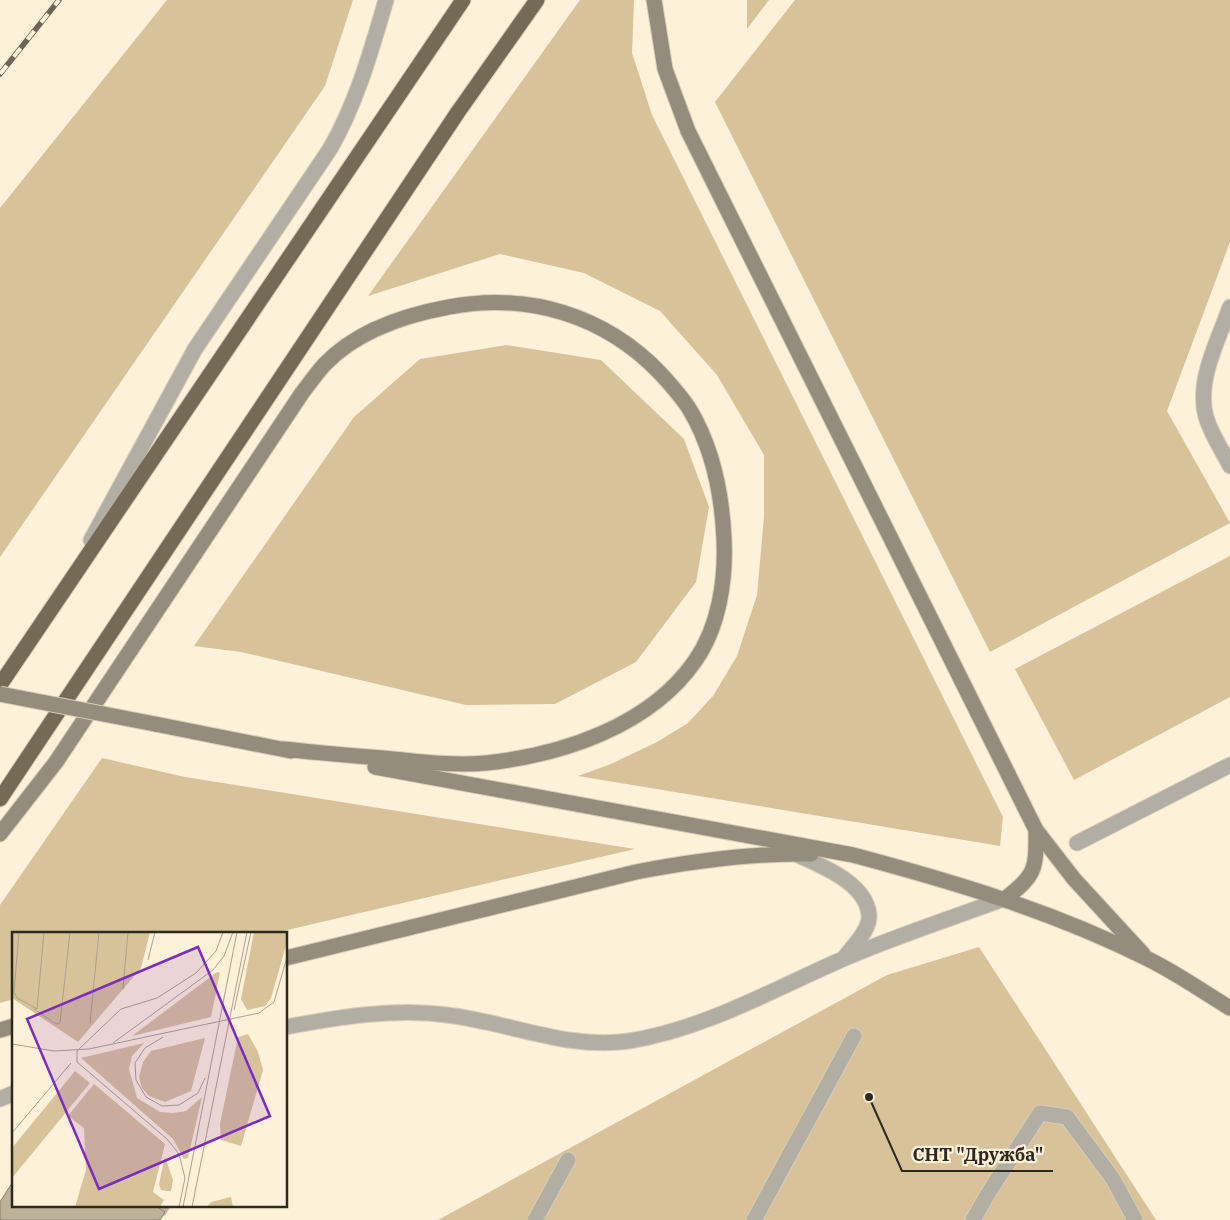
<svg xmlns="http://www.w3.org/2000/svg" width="1230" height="1220" font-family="'IBM Plex Serif',serif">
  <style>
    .green { fill: #d7c299 }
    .building { fill: #beb29b; stroke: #877c66; filter: url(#shadow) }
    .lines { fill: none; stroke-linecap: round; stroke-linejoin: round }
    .service-casing { stroke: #d8cdb8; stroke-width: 17 }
    .minor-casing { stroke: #d8cdb8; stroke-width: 17 }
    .secondary-casing { stroke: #d8cdb8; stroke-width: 17 }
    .trunk-casing { stroke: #d8cdb8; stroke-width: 17 }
    .service { stroke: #b3aea3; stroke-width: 15 }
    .minor { stroke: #b3aea3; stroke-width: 15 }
    .secondary { stroke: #948c7d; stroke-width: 15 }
    .trunk { stroke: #746a56; stroke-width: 15 }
    .rail-casing { stroke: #6c6557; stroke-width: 5.5 }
    .rail { stroke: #fef1d9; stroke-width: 4; stroke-dasharray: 11; stroke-linecap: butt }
    .secondary-bridge-casing { stroke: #d8cdb8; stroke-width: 17; stroke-linecap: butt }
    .secondary-bridge { stroke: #948c7d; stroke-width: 15 }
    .inset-road { fill: none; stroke: #aaa18f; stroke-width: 1 }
    .view { fill: #7b2cbf; fill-opacity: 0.15; stroke: #7b2cbf; stroke-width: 2.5 }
    .inset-edge { fill: none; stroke: #2d291f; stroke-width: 2.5 }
    .leader { fill: none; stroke: #2d291f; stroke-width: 2 }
    .callout-dot { fill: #2d291f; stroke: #fef1d9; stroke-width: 2 }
    .callout-label { font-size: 18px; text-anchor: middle; font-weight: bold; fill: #2d291f; stroke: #fef1d9; stroke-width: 4.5; stroke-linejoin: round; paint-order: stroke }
  </style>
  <defs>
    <filter id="shadow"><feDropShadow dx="4.5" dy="-4.5" stdDeviation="0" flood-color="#0004"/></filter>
  </defs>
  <rect width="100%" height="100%" fill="#fef1d9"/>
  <!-- green -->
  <g class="green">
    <polygon points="167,0 353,0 325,86 0,557 0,208"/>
    <polygon points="580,0 634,0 632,53 652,115 1003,817 1000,846 578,776 611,764 657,742 688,723 713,696 737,656 757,595 764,517 764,455 717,375 660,311 584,273 500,254 368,296"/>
    <polygon points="747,0 769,0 747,29"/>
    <polygon points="795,0 1230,0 1230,242 1167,411 1230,523 990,652 715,102"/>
    <polygon points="507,345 601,360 684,439 709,507 696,582 636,662 555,704 466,705 241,652 194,646 354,417 420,359"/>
    <polygon points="1230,556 1230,697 1074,780 1015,669"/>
    <polygon points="102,758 185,777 635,849 270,934 14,934 14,999 0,1003 0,905"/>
    <polygon points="979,947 1156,1220 438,1220 887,975"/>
  </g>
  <!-- building -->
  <polygon class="building" points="14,1180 14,1206 156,1206 165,1212 160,1220 0,1220 0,1202"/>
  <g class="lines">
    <defs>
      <g id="service">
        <path d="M 1230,307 C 1218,341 1196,381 1206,417 C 1211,434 1222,450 1230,466"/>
        <path d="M 91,540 L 195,349 L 330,149 C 357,102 371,51 386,0"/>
      </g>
      <g id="minor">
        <polyline points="1077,843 1230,765"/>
        <path d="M 796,854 C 821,866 865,882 869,914 C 871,929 853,946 845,957"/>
        <path d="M 286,1027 C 339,1017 394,1008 447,1015 C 508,1022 567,1050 629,1041 C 705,1029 774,989 843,959 C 896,936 952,918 1006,898"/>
        <polyline points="0,1099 14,1093"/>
        <polyline points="535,1220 568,1160"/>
        <polyline points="754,1220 854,1036"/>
        <polyline points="973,1220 989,1192 1040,1113 1067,1117 1113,1179 1135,1220"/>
      </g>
      <g id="secondary">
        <path d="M 654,0 L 665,69 L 688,131 L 1036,830 C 1036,868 1037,874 1006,898"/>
        <polyline points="155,724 291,751"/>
        <path d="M 375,767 L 853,855 C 954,882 1052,911 1146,958 C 1175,972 1202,991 1230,1008"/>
        <polyline points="1036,830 1074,879 1143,954"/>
        <path d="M 0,834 L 56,762 L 302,393 C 309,384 316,374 324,365 C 355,332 405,315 449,307 C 528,292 605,315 661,374 C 671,385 682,397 690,410 C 713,449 722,494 724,539 C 726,580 719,627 695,661 C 650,726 562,755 486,763 C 455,766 424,762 393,759 C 356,756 320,753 283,749"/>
        <path d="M 286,958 L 636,872 C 693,861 752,853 811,854"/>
        <polyline points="0,1030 14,1026"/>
      </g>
      <g id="trunk">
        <polyline points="0,685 463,0"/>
        <polyline points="0,799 458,112 537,0"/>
      </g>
    </defs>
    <!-- service casing -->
    <use href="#service" class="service-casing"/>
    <!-- minor casing -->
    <use href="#minor" class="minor-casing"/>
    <!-- secondary casing -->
    <use href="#secondary" class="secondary-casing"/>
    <!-- trunk casing -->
    <use href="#trunk" class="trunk-casing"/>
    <!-- service -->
    <use href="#service" class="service"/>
    <!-- minor -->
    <use href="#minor" class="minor"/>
    <!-- secondary -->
    <use href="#secondary" class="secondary"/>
    <!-- trunk -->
    <use href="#trunk" class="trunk"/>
    <defs>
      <polyline id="rail" points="0,74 59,0"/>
    </defs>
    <!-- rail casing -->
    <use href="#rail" class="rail-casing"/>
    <!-- rail -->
    <use href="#rail" class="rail"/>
    <defs>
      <polyline id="secondary-bridge" points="0,694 155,724"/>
    </defs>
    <!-- secondary-bridge casing -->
    <use href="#secondary-bridge" class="secondary-bridge-casing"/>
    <!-- secondary-bridge -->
    <use href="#secondary-bridge" class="secondary-bridge"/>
  </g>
  <!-- overview -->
  <g transform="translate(12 932)">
    <rect width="275" height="275" fill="#fef1d9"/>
    <path d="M 0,0 L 138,0 L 129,36 L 66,110 L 0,66 ZM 242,0 L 275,0 L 275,10 L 259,66 L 253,74 L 235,78 L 229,67 ZM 205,40 L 208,41 L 199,85 L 120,104 ZM 236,102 L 246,120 L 251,138 L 229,214 L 209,208 L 208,192 L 226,105 ZM 193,106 L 179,159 L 153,170 L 137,164 L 130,156 L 127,145 L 131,130 L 139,119 ZM 132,111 L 120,124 L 117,137 L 125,166 L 148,180 L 161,181 L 174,179 L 190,165 L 176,226 L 172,227 L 161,207 L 69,126 ZM 63,139 L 78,151 L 0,246 L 0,216 ZM 82,152 L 153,212 L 141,260 L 152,268 L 148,275 L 63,275 L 74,238 L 72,196 L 56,184 ZM 153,225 L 161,248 L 159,259 L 155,259 L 149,258 L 147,252 ZM 219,265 L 221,275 L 195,275 L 199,270 Z" fill="#d7c299"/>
    <path class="inset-road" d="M 7,0 L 2,60 L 5,66 L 25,77 L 32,0M 136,28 L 143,0M 111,57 L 116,0M 22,77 L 44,92 L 48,91 L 58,0M 222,78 L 239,0M 78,91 L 87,0M 151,105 L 133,116 L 123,131 L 124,148 L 134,165 L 150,174 L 167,173 L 186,161 L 193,146M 101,111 L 201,38 L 212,24 L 221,0M 0,112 L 42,119 L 77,117 L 247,81 L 262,70 L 275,25M 65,119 L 109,77 L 145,66 L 184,41 L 204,19 L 211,0M 65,119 L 65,130 L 155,207 L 167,222 L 173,246 L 167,275M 0,201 L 59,131M 171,275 L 225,0M 180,275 L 235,0"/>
    <path class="view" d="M 186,15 L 258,184 L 87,257 L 15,87 Z"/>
    <rect width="275" height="275" class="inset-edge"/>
  </g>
  <!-- callouts -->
  <path class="leader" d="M869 1097L902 1171H1053"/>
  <circle class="callout-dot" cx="869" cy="1097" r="5"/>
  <g class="callout-label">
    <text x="978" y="1161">СНТ "Дружба"</text>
  </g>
</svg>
